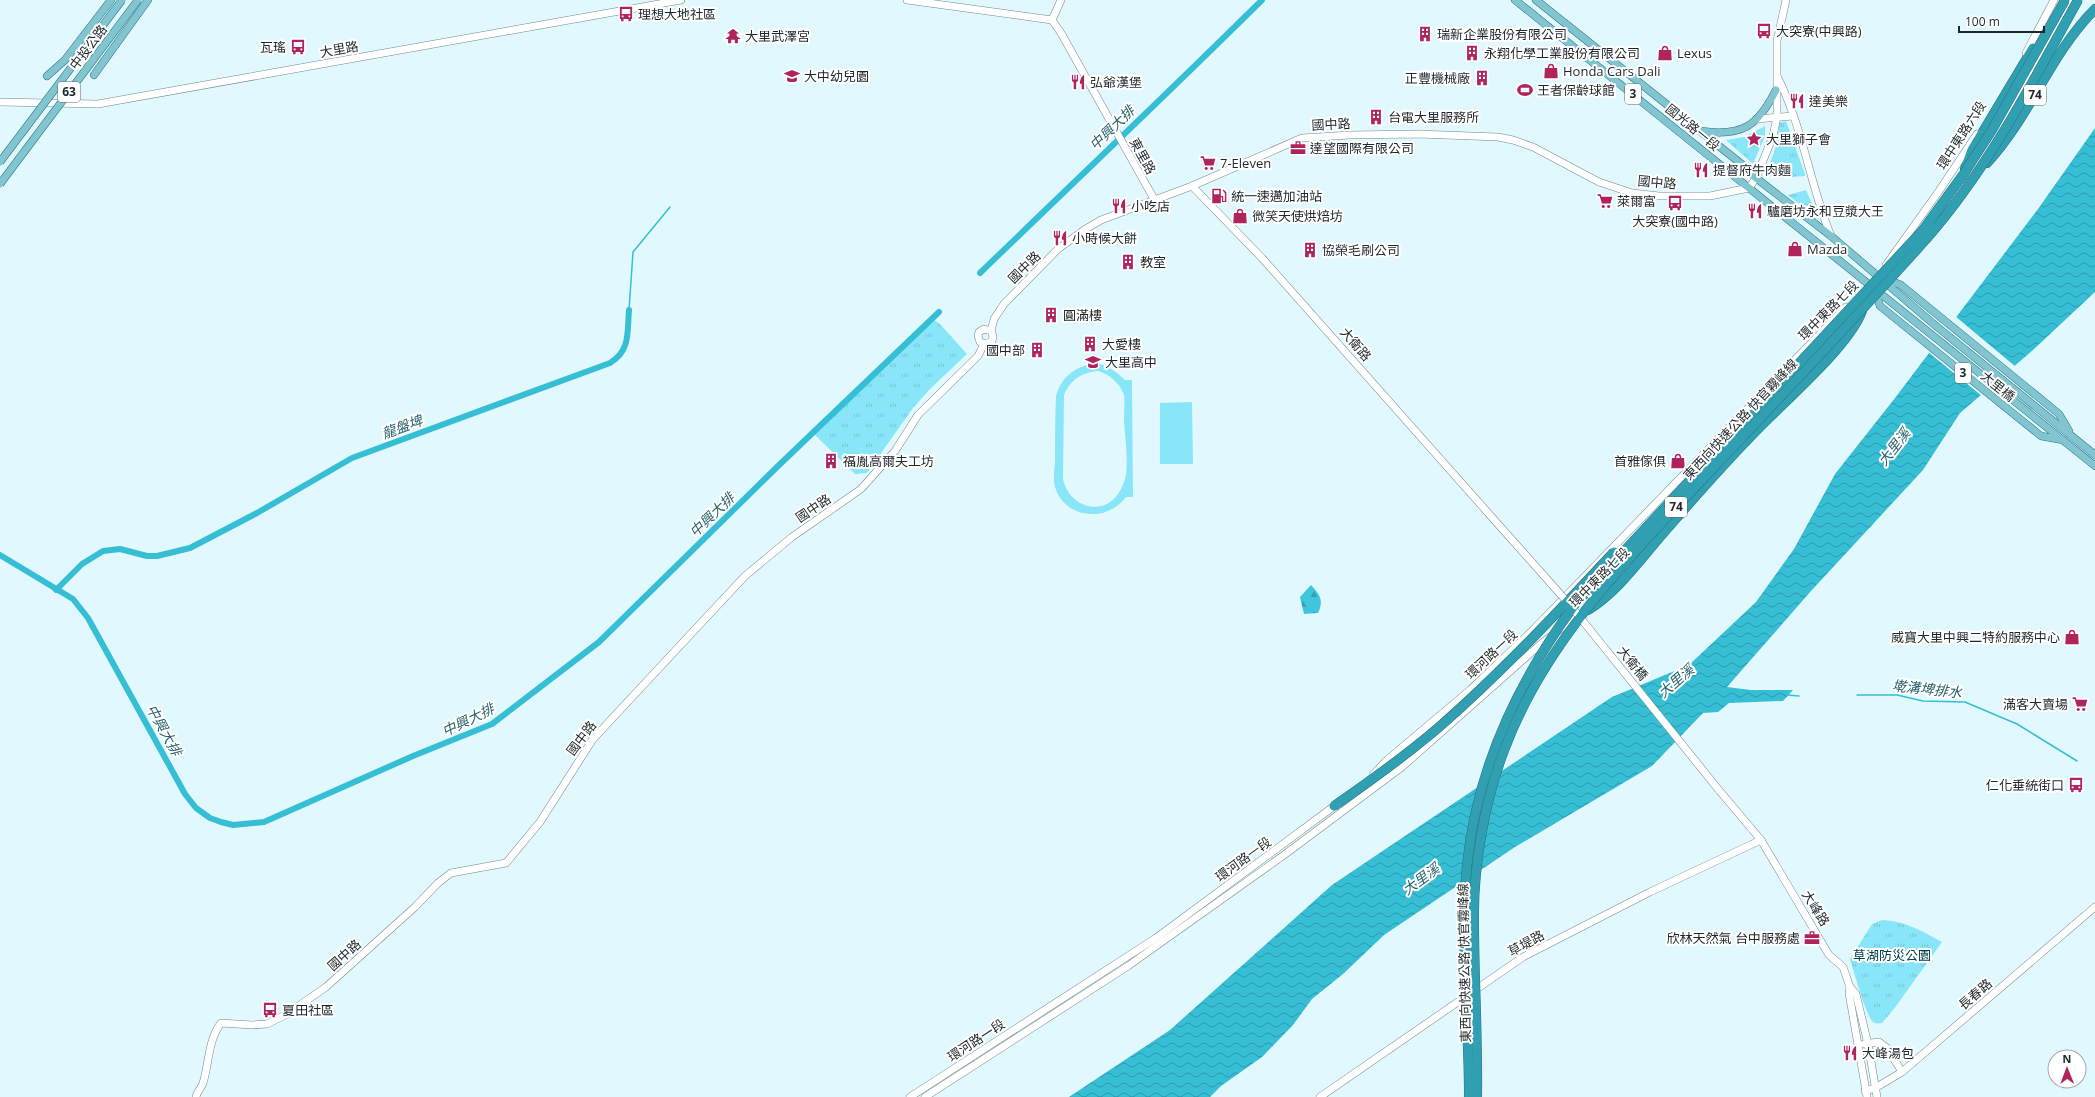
<svg xmlns="http://www.w3.org/2000/svg" width="2095" height="1097" font-family="'Open Sans','Noto Sans TC',sans-serif">
  <style>
    .grass { fill: url(#grass-tufts) }
    .forest { fill: url(#forest-firs) }
    .garden { fill: #89e6f8; fill-rule: evenodd }
    .water { fill: url(#water-waves) }
    .pier { fill: #e1f9fe }
    .lines { fill: none; stroke-linecap: round; stroke-linejoin: round }
    .stream { stroke: #36bed5; stroke-width: 1.5 }
    .canal { stroke: #36bed5; stroke-width: 6 }
    .secondary-casing { stroke: #71878c; stroke-width: 8 }
    .primary-casing { stroke: #297581; stroke-width: 8 }
    .highway-casing { stroke: #297581; stroke-width: 10 }
    .secondary { stroke: #fff; stroke-width: 7 }
    .primary { stroke: #82c5d0; stroke-width: 7 }
    .highway { stroke: #2f9fb1; stroke-width: 9 }
    .secondary-bridge-casing { stroke: #71878c; stroke-width: 8; stroke-linecap: butt }
    .primary-bridge-casing { stroke: #297581; stroke-width: 8; stroke-linecap: butt }
    .highway-bridge-casing { stroke: #297581; stroke-width: 10; stroke-linecap: butt }
    .secondary-bridge { stroke: #fff; stroke-width: 7 }
    .primary-bridge { stroke: #82c5d0; stroke-width: 7 }
    .highway-bridge { stroke: #2f9fb1; stroke-width: 9 }
    .labels { text-anchor: middle; stroke-width: 4; stroke-linejoin: round; paint-order: stroke }
    .shield { fill: #fff; stroke: #626869; stroke-width: 1 }
    .shield-label { font-size: 12px; font-weight: bold; fill: #1e2729 }
    .poi-label { font-size: 13px; fill: #1e2729; stroke: #fff; text-anchor: start }
    .street-label { font-size: 13px; fill: #1e2729; stroke: #fff }
    .park-label { font-size: 13px; fill: #014049; stroke: #fff }
    .water-label { font-size: 14px; font-style: italic; fill: #2b616b; stroke: #fff }
  </style>
  <defs>
    <pattern id="grass-tufts" width="24" height="20" patternUnits="userSpaceOnUse"><rect width="24" height="20" fill="#89e6f8"/><path d="M3 7l-1-3M5 7V3M7 7l1-3M15 17l-1-3M17 17v-4M19 17l1-3" fill="none" stroke="#76c5d5"/></pattern>
    <pattern id="forest-firs" width="22" height="20" patternUnits="userSpaceOnUse"><rect width="22" height="20" fill="#40c6dc"/><path d="M5 1l3.5 6h-7zM16 11l3.5 6h-7z" fill="#35a1b2"/></pattern>
    <pattern id="water-waves" width="16" height="10" patternUnits="userSpaceOnUse"><rect width="16" height="10" fill="#36bed5"/><path d="M0 5q4-4 8 0t8 0" fill="none" stroke="#2d9aad"/></pattern>
  </defs>
  <rect width="100%" height="100%" fill="#e1f9fe"/>
  <!-- grass -->
  <g class="grass">
    <polygon points="1786,121 1805,174 1805,176 1778,178 1767,171 1778,141 1779,123"/>
    <polygon points="1765,126 1765,136 1753,164 1726,140 1744,137"/>
    <polygon points="1806,190 1819,220 1788,195"/>
    <polygon points="932,319 939,323 967,354 930,389 913,408 867,473 855,474 815,435"/>
    <path d="M 1882,920 C 1905,921 1922,931 1942,942 L 1894,1009 L 1882,1023 C 1879,1023 1875,1024 1873,1022 C 1865,1014 1854,971 1850,959 L 1872,924 Z"/>
  </g>
  <!-- forest -->
  <path class="forest" d="M 1311,585 C 1320,595 1324,600 1318,613 L 1304,614 L 1300,597 Z"/>
  <!-- garden -->
  <g class="garden">
    <path d="M 1093,363 C 1107,364 1115,371 1125,380 L 1132,380 L 1133,497 L 1126,497 C 1119,507 1104,515 1092,514 C 1075,514 1060,504 1055,487 C 1053,480 1054,470 1055,463 C 1055,440 1055,418 1056,396 C 1062,376 1074,368 1093,363 ZM 1098,371 C 1109,374 1120,383 1124,395 C 1125,402 1124,412 1124,420 C 1125,437 1128,457 1126,475 C 1125,480 1123,485 1121,489 C 1106,519 1069,508 1063,479 L 1064,395 C 1071,379 1081,373 1098,371 Z"/>
    <polygon points="1192,402 1193,464 1160,464 1160,403"/>
  </g>
  <!-- water -->
  <polygon class="water" points="2095,128 2095,292 2033,350 1960,413 1923,470 1811,591 1727,687 1751,690 1793,690 1783,701 1729,703 1718,712 1703,713 1652,766 1515,847 1384,935 1343,974 1312,999 1293,1025 1262,1057 1221,1086 1210,1097 1069,1097 1170,1030 1332,885 1612,697 1689,665 1756,602 1794,549 1835,474 1895,398 2038,209"/>
  <!-- pier -->
  <polygon class="pier" points="1955,316 2016,367 1982,396 1928,352"/>
  <g class="lines">
    <!-- stream -->
    <g class="stream">
      <polyline points="629,310 633,252 670,207"/>
      <polyline points="1787,695 1799,696"/>
      <polyline points="1857,695 1897,695 1923,701 1965,702 2017,724 2077,761"/>
    </g>
    <!-- canal -->
    <g class="canal">
      <path d="M 980,273 C 1074,182 1169,92 1262,0"/>
      <polyline points="0,555 73,599 88,618 185,794 196,808 210,818 221,822 233,825 264,822 413,756 492,724 599,642 776,468 939,312"/>
      <path d="M 56,590 L 82,564 L 103,551 L 120,549 L 147,556 L 157,556 L 190,548 L 257,513 L 352,458 L 610,363 C 631,350 627,332 629,310"/>
    </g>
    <defs>
      <g id="secondary">
        <polyline points="907,0 1052,20"/>
        <polyline points="1052,20 1061,33 1154,199"/>
        <polyline points="1052,20 1061,0"/>
        <polyline points="2026,53 2054,0"/>
        <path d="M 1778,78 C 1803,128 1810,185 1831,236"/>
        <polyline points="0,102 98,104 681,0"/>
        <polyline points="1757,119 1793,116"/>
        <polyline points="1192,186 1262,258 1497,523"/>
        <polyline points="1950,204 2017,99 2070,0"/>
        <polyline points="1886,265 1939,191 1977,134"/>
        <polyline points="1862,304 1877,285"/>
        <polyline points="991,331 984,329 979,332 978,336 980,342 986,344 992,341 993,336 991,331 994,319 1004,304 1058,249 1084,230 1101,220 1192,186 1302,138 1350,135 1418,134 1498,137 1513,140 1533,147 1599,182 1632,193 1659,196 1710,196 1749,188 1756,178 1773,136 1777,117 1777,41 1786,0"/>
        <polyline points="1828,338 1848,319"/>
        <polyline points="1373,775 1386,761 1470,690 1533,630 1846,307"/>
        <polyline points="1718,789 1761,840 1829,955 1843,967 1850,987 1856,994 1868,1044 1877,1097"/>
        <polyline points="1850,987 1849,993 1867,1097"/>
        <polyline points="1864,1044 1879,1042 1887,1048 1902,1072"/>
        <polyline points="1865,1091 1875,1088 1902,1072 2095,907"/>
        <path d="M 196,1097 C 197,1091 201,1089 203,1083 C 209,1064 208,1040 221,1023 L 252,1025 L 267,1024 L 287,1014 L 326,987 L 415,907 L 438,883 L 451,873 L 506,863 L 540,822 L 593,739 L 688,637 L 745,576 L 792,537 L 861,489 L 895,451 L 918,415 L 978,356 L 984,344"/>
        <polyline points="910,1097 1156,938 1337,804"/>
        <polyline points="925,1097 1128,966 1284,855 1402,767 1542,643 1579,615"/>
        <polyline points="1320,1097 1523,957 1650,892 1761,840"/>
      </g>
      <g id="primary">
        <polyline points="1515,0 2095,466"/>
        <polyline points="1536,0 1744,166 1756,178 1831,236 1936,326 2095,455"/>
        <polyline points="94,75 148,0"/>
        <polyline points="47,76 65,60 111,0"/>
        <path d="M 1701,131 C 1742,137 1758,126 1776,90"/>
        <polyline points="1886,279 1901,285 2059,414 2069,431"/>
        <polyline points="1875,291 1880,306 2041,436 2063,440"/>
      </g>
      <g id="highway">
        <path d="M 1987,163 C 2030,117 2050,54 2095,9"/>
        <polyline points="1965,169 1972,150 2033,48"/>
        <path d="M 1588,610 C 1619,591 1642,557 1666,530 C 1699,492 1733,453 1770,417 C 1793,394 1857,337 1863,307"/>
      </g>
    </defs>
    <!-- secondary casing -->
    <use href="#secondary" class="secondary-casing"/>
    <!-- primary casing -->
    <use href="#primary" class="primary-casing"/>
    <!-- highway casing -->
    <use href="#highway" class="highway-casing"/>
    <!-- secondary -->
    <use href="#secondary" class="secondary"/>
    <!-- primary -->
    <use href="#primary" class="primary"/>
    <!-- highway -->
    <use href="#highway" class="highway"/>
    <defs>
      <polyline id="secondary-bridge" points="1497,523 1570,605 1718,789"/>
      <g id="primary-bridge">
        <polyline points="0,162 122,0"/>
        <polyline points="0,184 138,0"/>
      </g>
      <g id="highway-bridge">
        <path d="M 1334,806 C 1369,782 1405,756 1438,728 C 1501,673 1558,612 1614,552"/>
        <path d="M 1469,1097 C 1469,1020 1460,941 1467,865 C 1477,767 1518,681 1576,603 L 1923,230 L 1963,175 L 1992,130 L 2065,0"/>
        <path d="M 1477,1097 C 1478,1038 1474,979 1474,921 C 1473,866 1485,799 1505,748 C 1545,642 1625,562 1701,481 C 1777,400 1854,320 1928,237 C 1989,167 2033,81 2078,0"/>
      </g>
    </defs>
    <!-- secondary-bridge casing -->
    <use href="#secondary-bridge" class="secondary-bridge-casing"/>
    <!-- primary-bridge casing -->
    <use href="#primary-bridge" class="primary-bridge-casing"/>
    <!-- highway-bridge casing -->
    <use href="#highway-bridge" class="highway-bridge-casing"/>
    <!-- secondary-bridge -->
    <use href="#secondary-bridge" class="secondary-bridge"/>
    <!-- primary-bridge -->
    <use href="#primary-bridge" class="primary-bridge"/>
    <!-- highway-bridge -->
    <use href="#highway-bridge" class="highway-bridge"/>
  </g>
  <!-- icons -->
  <defs>
    <symbol id="bus-bare" viewBox="-9 -9 18 18"><path d="M-5-6H5V4H4V6H2V4H-2V6H-4V4H-5ZM-3.5-4V0h7V-4ZM-3.5 1.2v1.5H-2V1.2ZM2 1.2v1.5H3.5V1.2Z" fill="#b0245e" stroke="#fff" stroke-width="2.5" paint-order="stroke"/></symbol>
    <symbol id="building-bare" viewBox="-9 -9 18 18"><path d="M-4-6H4V6H1V3H-1V6H-4ZM-2.5-4.3h1.7v1.8h-1.7ZM.8-4.3h1.7v1.8H.8ZM-2.5-1h1.7V.8h-1.7ZM.8-1h1.7V.8H.8Z" fill="#b0245e" stroke="#fff" stroke-width="2.5" paint-order="stroke"/></symbol>
    <symbol id="temple-bare" viewBox="-9 -9 18 18"><path d="M0-6L5-2H3V0L6.5 2.5H4V6H1.5V3h-3V6H-4V2.5H-6.5L-3 0V-2H-5Z" fill="#b0245e" stroke="#fff" stroke-width="2.5" paint-order="stroke"/></symbol>
    <symbol id="shop-bare" viewBox="-9 -9 18 18"><path d="M-5-2.5h2.3a2.7 3.5 0 0 1 5.4 0H5L5.5 6h-11ZM-1.5-2.5h3a1.5 2.3 0 0 0-3 0Z" fill="#b0245e" stroke="#fff" stroke-width="2.5" paint-order="stroke"/></symbol>
    <symbol id="school-bare" viewBox="-9 -9 18 18"><path d="M0-5L7-2L0 1L-7-2ZM-4 1L0 2.5L4 1V4Q0 6-4 4Z" fill="#b0245e" stroke="#fff" stroke-width="2.5" paint-order="stroke"/></symbol>
    <symbol id="restaurant-bare" viewBox="-9 -9 18 18"><path d="M-5-6h1v4h1v-4h1v4h1v-4h1v5L-1.5 .5V6h-2V.5L-5-1ZM5-6V6H3V1.5H1.5Q1.5-4 5-6Z" fill="#b0245e" stroke="#fff" stroke-width="2.5" paint-order="stroke"/></symbol>
    <symbol id="stadium-bare" viewBox="-9 -9 18 18"><path d="M0-5a6.5 5 0 1 0 0 10a6.5 5 0 1 0 0-10ZM-3.5-1.8h7v3.6h-7Z" fill="#b0245e" stroke="#fff" stroke-width="2.5" paint-order="stroke"/></symbol>
    <symbol id="sight-bare" viewBox="-9 -9 18 18"><path d="M0-6L1.8-2.2L6-1.7L2.9 1.2L3.7 5.4L0 3.3L-3.7 5.4L-2.9 1.2L-6-1.7L-1.8-2.2Z" fill="#b0245e" stroke="#fff" stroke-width="2.5" paint-order="stroke"/></symbol>
    <symbol id="office-bare" viewBox="-9 -9 18 18"><path d="M-6-3h4V-5.5h4V-3h4V5H-6ZM-1-4.5V-3h2v-1.5ZM-6 0V1H6V0Z" fill="#b0245e" stroke="#fff" stroke-width="2.5" paint-order="stroke"/></symbol>
    <symbol id="supermarket-bare" viewBox="-9 -9 18 18"><path d="M-6-5.5h2.5l.6 2H6L4.5 2H-2.5L-4.4-4H-6ZM-1.5 3.2a1.3 1.3 0 1 0 .1 0ZM3 3.2a1.3 1.3 0 1 0 .1 0Z" fill="#b0245e" stroke="#fff" stroke-width="2.5" paint-order="stroke"/></symbol>
    <symbol id="fuel-bare" viewBox="-9 -9 18 18"><path d="M-5.5-6h7V0h2V4h1.3V-2.5L3-4.5l.8-.8L6-3V5H2.5V1h-1V6h-7ZM-4.2-4.7v3.2H.2V-4.7Z" fill="#b0245e" stroke="#fff" stroke-width="2.5" paint-order="stroke"/></symbol>
  </defs>
  <g fill-rule="evenodd">
    <use href="#bus-bare" x="615" y="3" width="22" height="22"/>
    <use href="#bus-bare" x="1753" y="20" width="22" height="22"/>
    <use href="#building-bare" x="1414" y="23" width="22" height="22"/>
    <use href="#temple-bare" x="722" y="25" width="22" height="22"/>
    <use href="#bus-bare" x="287" y="36" width="22" height="22"/>
    <use href="#building-bare" x="1461" y="42" width="22" height="22"/>
    <use href="#shop-bare" x="1654" y="42" width="22" height="22"/>
    <use href="#shop-bare" x="1540" y="60" width="22" height="22"/>
    <use href="#school-bare" x="781" y="65" width="22" height="22"/>
    <use href="#building-bare" x="1471" y="67" width="22" height="22"/>
    <use href="#restaurant-bare" x="1067" y="71" width="22" height="22"/>
    <use href="#stadium-bare" x="1514" y="79" width="22" height="22"/>
    <use href="#restaurant-bare" x="1786" y="90" width="22" height="22"/>
    <use href="#building-bare" x="1365" y="106" width="22" height="22"/>
    <use href="#sight-bare" x="1743" y="128" width="22" height="22"/>
    <use href="#office-bare" x="1287" y="137" width="22" height="22"/>
    <use href="#supermarket-bare" x="1197" y="152" width="22" height="22"/>
    <use href="#restaurant-bare" x="1690" y="159" width="22" height="22"/>
    <use href="#fuel-bare" x="1208" y="185" width="22" height="22"/>
    <use href="#supermarket-bare" x="1594" y="190" width="22" height="22"/>
    <use href="#bus-bare" x="1664" y="192" width="22" height="22"/>
    <use href="#restaurant-bare" x="1108" y="195" width="22" height="22"/>
    <use href="#restaurant-bare" x="1744" y="200" width="22" height="22"/>
    <use href="#shop-bare" x="1229" y="205" width="22" height="22"/>
    <use href="#restaurant-bare" x="1049" y="227" width="22" height="22"/>
    <use href="#shop-bare" x="1784" y="238" width="22" height="22"/>
    <use href="#building-bare" x="1299" y="239" width="22" height="22"/>
    <use href="#building-bare" x="1117" y="251" width="22" height="22"/>
    <use href="#building-bare" x="1040" y="304" width="22" height="22"/>
    <use href="#building-bare" x="1079" y="333" width="22" height="22"/>
    <use href="#building-bare" x="1026" y="339" width="22" height="22"/>
    <use href="#school-bare" x="1082" y="351" width="22" height="22"/>
    <use href="#building-bare" x="820" y="450" width="22" height="22"/>
    <use href="#shop-bare" x="1667" y="450" width="22" height="22"/>
    <use href="#shop-bare" x="2061" y="626" width="22" height="22"/>
    <use href="#supermarket-bare" x="2069" y="693" width="22" height="22"/>
    <use href="#bus-bare" x="2065" y="774" width="22" height="22"/>
    <use href="#office-bare" x="1801" y="927" width="22" height="22"/>
    <use href="#bus-bare" x="259" y="999" width="22" height="22"/>
    <use href="#restaurant-bare" x="1839" y="1042" width="22" height="22"/>
  </g>
  <g class="labels">
    <!-- shield labels -->
    <g class="shield">
      <rect x="58" y="82" width="22" height="20" rx="3"/>
      <rect x="1625" y="84" width="16" height="20" rx="3"/>
      <rect x="2024" y="85" width="22" height="20" rx="3"/>
      <rect x="1955" y="363" width="16" height="20" rx="3"/>
      <rect x="1665" y="497" width="22" height="20" rx="3"/>
    </g>
    <g class="shield-label">
      <text x="69" y="96">63</text>
      <text x="1633" y="98">3</text>
      <text x="2035" y="99">74</text>
      <text x="1963" y="377">3</text>
      <text x="1676" y="511">74</text>
    </g>
    <!-- poi labels -->
    <g class="poi-label">
      <text x="638" y="19">理想大地社區</text>
      <text x="1776" y="36">大突寮(中興路)</text>
      <text x="1437" y="39">瑞新企業股份有限公司</text>
      <text x="745" y="41">大里武澤宮</text>
      <text x="286" y="52" text-anchor="end">瓦瑤</text>
      <text x="1484" y="58">永翔化學工業股份有限公司</text>
      <text x="1677" y="58">Lexus</text>
      <text x="1563" y="76">Honda Cars Dali</text>
      <text x="804" y="81">大中幼兒園</text>
      <text x="1470" y="83" text-anchor="end">正豐機械廠</text>
      <text x="1090" y="87">弘爺漢堡</text>
      <text x="1537" y="95">王者保齡球館</text>
      <text x="1809" y="106">達美樂</text>
      <text x="1388" y="122">台電大里服務所</text>
      <text x="1766" y="144">大里獅子會</text>
      <text x="1310" y="153">達望國際有限公司</text>
      <text x="1220" y="168">7-Eleven</text>
      <text x="1713" y="175">提督府牛肉麵</text>
      <text x="1231" y="201">統一速邁加油站</text>
      <text x="1617" y="206">萊爾富</text>
      <text x="1131" y="211">小吃店</text>
      <text x="1767" y="216">驢磨坊永和豆漿大王</text>
      <text x="1252" y="221">微笑天使烘焙坊</text>
      <text x="1675" y="226" text-anchor="middle">大突寮(國中路)</text>
      <text x="1072" y="243">小時候大餅</text>
      <text x="1807" y="254">Mazda</text>
      <text x="1322" y="255">協榮毛刷公司</text>
      <text x="1140" y="267">教室</text>
      <text x="1063" y="320">圓滿樓</text>
      <text x="1102" y="349">大愛樓</text>
      <text x="1025" y="355" text-anchor="end">國中部</text>
      <text x="1105" y="367">大里高中</text>
      <text x="843" y="466">福胤高爾夫工坊</text>
      <text x="1666" y="466" text-anchor="end">首雅傢俱</text>
      <text x="2060" y="642" text-anchor="end">威寶大里中興二特約服務中心</text>
      <text x="2068" y="709" text-anchor="end">滿客大賣場</text>
      <text x="2064" y="790" text-anchor="end">仁化垂統街口</text>
      <text x="1800" y="943" text-anchor="end">欣林天然氣 台中服務處</text>
      <text x="282" y="1015">夏田社區</text>
      <text x="1862" y="1058">大峰湯包</text>
    </g>
    <!-- street labels -->
    <g class="street-label">
      <text transform="translate(88 47) rotate(-53)" y="5">中投公路</text>
      <text transform="translate(339 49) rotate(-10)" y="5">大里路</text>
      <text transform="translate(1331 124) rotate(-3)" y="5">國中路</text>
      <text transform="translate(1693 127) rotate(39)" y="5">國光路一段</text>
      <text transform="translate(1961 135) rotate(-57)" y="5">環中東路六段</text>
      <text transform="translate(1143 156) rotate(61)" y="5">東里路</text>
      <text transform="translate(1657 182) rotate(5)" y="5">國中路</text>
      <text transform="translate(1024 267) rotate(-45)" y="5">國中路</text>
      <text transform="translate(1828 310) rotate(-45)" y="5">環中東路七段</text>
      <text transform="translate(1356 344) rotate(49)" y="5">大衛路</text>
      <text transform="translate(1998 386) rotate(39)" y="5">大里橋</text>
      <text transform="translate(1740 419) rotate(-47)" y="5">東西向快速公路 快官霧峰線</text>
      <text transform="translate(813 508) rotate(-34)" y="5">國中路</text>
      <text transform="translate(1599 577) rotate(-45)" y="5">環中東路七段</text>
      <text transform="translate(1491 654) rotate(-43)" y="5">環河路一段</text>
      <text transform="translate(1633 663) rotate(51)" y="5">大衛橋</text>
      <text transform="translate(581 738) rotate(-53)" y="5">國中路</text>
      <text transform="translate(1243 859) rotate(-36)" y="5">環河路一段</text>
      <text transform="translate(1816 908) rotate(58)" y="5">大峰路</text>
      <text transform="translate(1526 943) rotate(-29)" y="5">草堤路</text>
      <text transform="translate(344 955) rotate(-42)" y="5">國中路</text>
      <text transform="translate(1464 963) rotate(-91)" y="5">東西向快速公路 快官霧峰線</text>
      <text transform="translate(1975 994) rotate(-41)" y="5">長春路</text>
      <text transform="translate(976 1040) rotate(-33)" y="5">環河路一段</text>
    </g>
    <!-- park labels -->
    <g class="park-label">
      <text x="1892" y="960">草湖防災公園</text>
    </g>
    <!-- water labels -->
    <g class="water-label">
      <text transform="translate(1112 128) rotate(-44)" y="5">中興大排</text>
      <text transform="translate(402 427) rotate(-20)" y="5">龍盤埤</text>
      <text transform="translate(1894 447) rotate(-52)" y="5">大里溪</text>
      <text transform="translate(712 515) rotate(-44)" y="5">中興大排</text>
      <text transform="translate(1676 681) rotate(-41)" y="5">大里溪</text>
      <text transform="translate(1927 689) rotate(6)" y="5">墘溝埤排水</text>
      <text transform="translate(468 720) rotate(-26)" y="5">中興大排</text>
      <text transform="translate(164 730) rotate(61)" y="5">中興大排</text>
      <text transform="translate(1421 879) rotate(-36)" y="5">大里溪</text>
    </g>
  </g>
  <!-- north arrow -->
  <g transform="translate(2067 1069) rotate(359)"><circle r="19" fill="#ffffff" stroke="#a5a9a9"/>
  <path d="M0-3L7 15L0 10L-7 15Z" fill="#b0245e"/>
  <text y="-6" font-size="11" font-weight="bold" text-anchor="middle" fill="#1e2729">N</text>
  </g>
  <!-- scale -->
  <path d="M1959 26v6h85v-6" fill="none" stroke="#1e2729" stroke-width="2"/>
  <text x="1965" y="26" font-size="12" fill="#1e2729" stroke="#ffffff" stroke-width="3" paint-order="stroke">100 m</text>
</svg>
